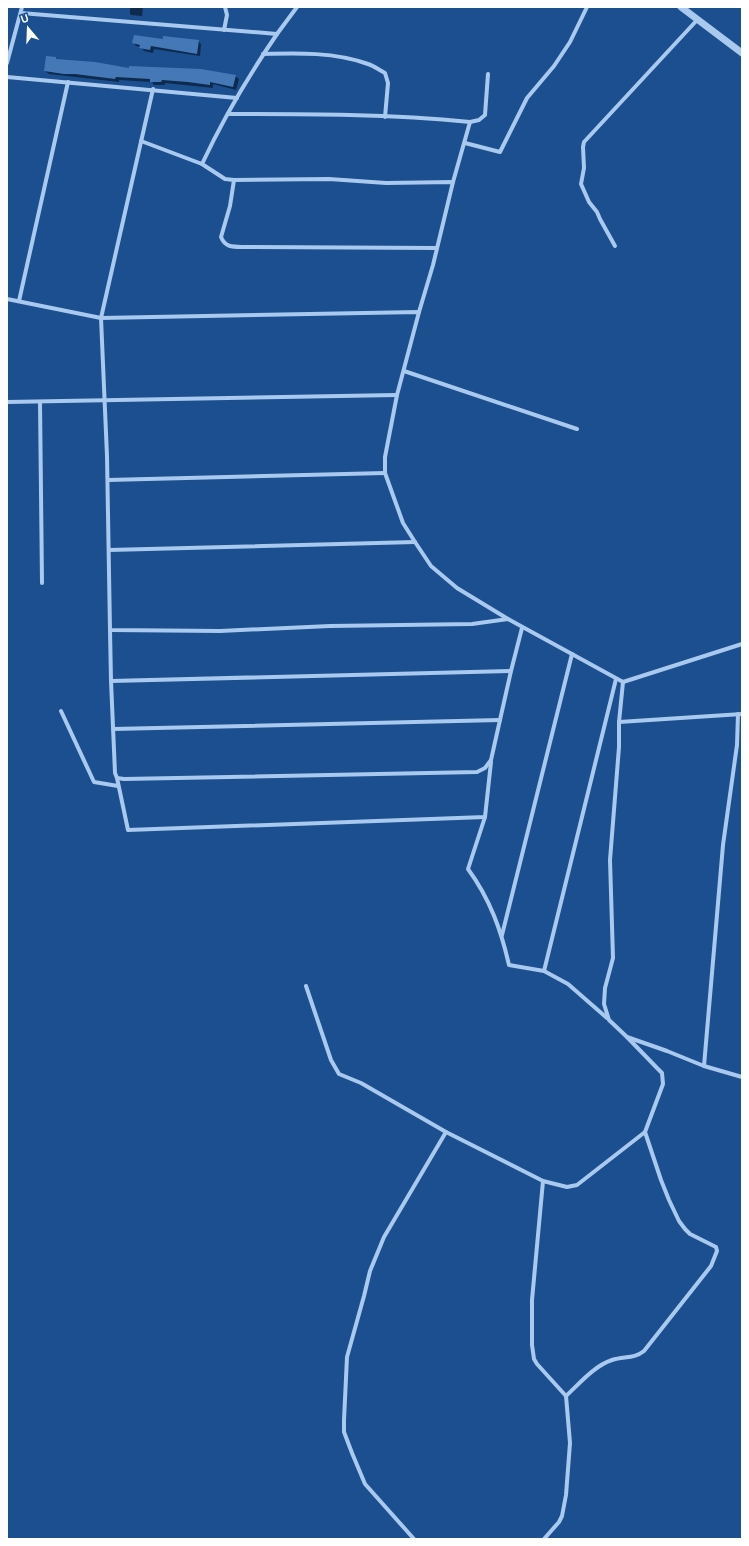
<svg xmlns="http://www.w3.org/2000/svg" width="749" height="1546" font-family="Overpass,sans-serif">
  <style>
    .shadow { fill: #0007 }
    .building { fill: #4478b7 }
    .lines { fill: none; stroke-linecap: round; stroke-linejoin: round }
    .minor { stroke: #a9c9ee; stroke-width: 4 }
    .tertiary { stroke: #a9c9ee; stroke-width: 7 }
  </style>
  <rect width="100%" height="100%" fill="#1b4f8f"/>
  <!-- shadow -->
  <g class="shadow">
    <polygon points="130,7 143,7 142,16 131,15 130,14"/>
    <polygon points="164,40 198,41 201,44 200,56 154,49 153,53 144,51 141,47 136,46 134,43"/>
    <polygon points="55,58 58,60 130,70 235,76 239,79 236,90 213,84 213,88 165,83 165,85 154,85 152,82 119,80 119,82 49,74 45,71"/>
  </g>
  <!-- building -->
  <g class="building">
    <polygon points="134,35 163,39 163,36 199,40 197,54 151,46 150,50 139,48 140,45 132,43"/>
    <polygon points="46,56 56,57 56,59 95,62 129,68 129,66 201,69 236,75 233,87 210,82 210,85 188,82 162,80 161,82 150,82 150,79 116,77 115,79 75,74 64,74 44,71"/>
  </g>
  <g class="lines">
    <!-- minor -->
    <g class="minor">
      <path d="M 21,13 L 277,34 C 249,75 223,119 202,164 L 225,179 L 234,180 L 329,179 L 386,183 L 453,182 L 433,265 L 419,312"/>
      <polyline points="224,30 227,15 225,7"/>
      <polyline points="277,34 297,7"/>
      <path d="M 263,54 C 298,53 335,52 368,64 C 374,66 379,70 385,73 L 388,83 L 385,117"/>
      <polyline points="7,63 22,7"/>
      <polyline points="7,77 237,98"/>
      <polyline points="153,89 101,318 107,456 110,630 220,631 330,626 472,624 508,619"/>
      <path d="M 229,114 C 309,114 390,114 470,122 L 479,120 L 485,115 L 488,74"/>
      <polyline points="141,141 202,164"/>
      <polyline points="465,143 500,152 527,98 554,66 570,42 587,7"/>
      <path d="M 234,180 L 230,206 L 221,237 C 225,247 232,247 242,247 L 437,248"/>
      <polyline points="453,182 470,122"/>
      <polyline points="615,246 600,219 597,212 589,202 581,184 584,168 583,147 584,142 698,19"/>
      <polyline points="7,299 101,318 419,312 397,395 385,457 385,473 403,523 415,542 431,566 457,588 508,619 623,682 742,644"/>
      <polyline points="19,301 68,82"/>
      <polyline points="404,371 577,429"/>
      <polyline points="7,402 397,395"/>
      <polyline points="40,402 42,583"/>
      <polyline points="108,480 385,473"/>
      <polyline points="109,550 415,542"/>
      <polyline points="110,630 111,681 115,773 117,778 124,779 477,772 485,768 491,760 511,671 522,628"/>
      <polyline points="111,681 511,671"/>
      <polyline points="623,682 619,722 619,747 610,860 613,958 605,988 604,1004 609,1020 627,1037 667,1051 704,1066 742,1077"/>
      <polyline points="61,711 94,782 118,786"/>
      <polyline points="619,722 742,714"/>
      <polyline points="113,729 500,720"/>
      <polyline points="117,778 128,830 485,817 491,762"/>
      <path d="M 485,817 L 468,869 C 490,899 501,930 509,965 L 544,971 L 568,984 L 607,1018"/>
      <polyline points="502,935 572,654"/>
      <polyline points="544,971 616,679"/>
      <path d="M 306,986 L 331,1060 L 339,1074 L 361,1083 L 446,1132 L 543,1181 L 532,1300 L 532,1345 L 534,1359 L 537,1364 L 566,1396 C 580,1383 594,1366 612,1360 C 624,1356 634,1359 644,1351 L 711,1266 L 717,1251 L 716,1247 L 690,1234 L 685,1229 L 679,1221 L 669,1200 L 661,1180 L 645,1132 L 663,1084 L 662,1073 L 658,1069 L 627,1037"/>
      <polyline points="704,1066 723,845 737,745 738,714"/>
      <polyline points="543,1181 567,1187 577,1185 645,1132"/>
      <polyline points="414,1539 365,1484 352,1453 344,1432 344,1420 347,1357 364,1296 370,1271 384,1237 446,1132"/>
      <polyline points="544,1539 559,1522 562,1516 566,1495 570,1443 566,1396"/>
    </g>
    <!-- tertiary -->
    <polyline class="tertiary" points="681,7 742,53"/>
  </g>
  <!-- border -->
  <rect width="749" height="1546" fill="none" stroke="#ffffff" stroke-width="16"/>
  <!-- north arrow -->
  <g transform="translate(28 28) rotate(341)" stroke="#1b4f8f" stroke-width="3" paint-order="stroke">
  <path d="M0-3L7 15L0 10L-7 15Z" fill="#ffffff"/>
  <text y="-6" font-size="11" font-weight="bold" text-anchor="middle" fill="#ffffff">U</text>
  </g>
</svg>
